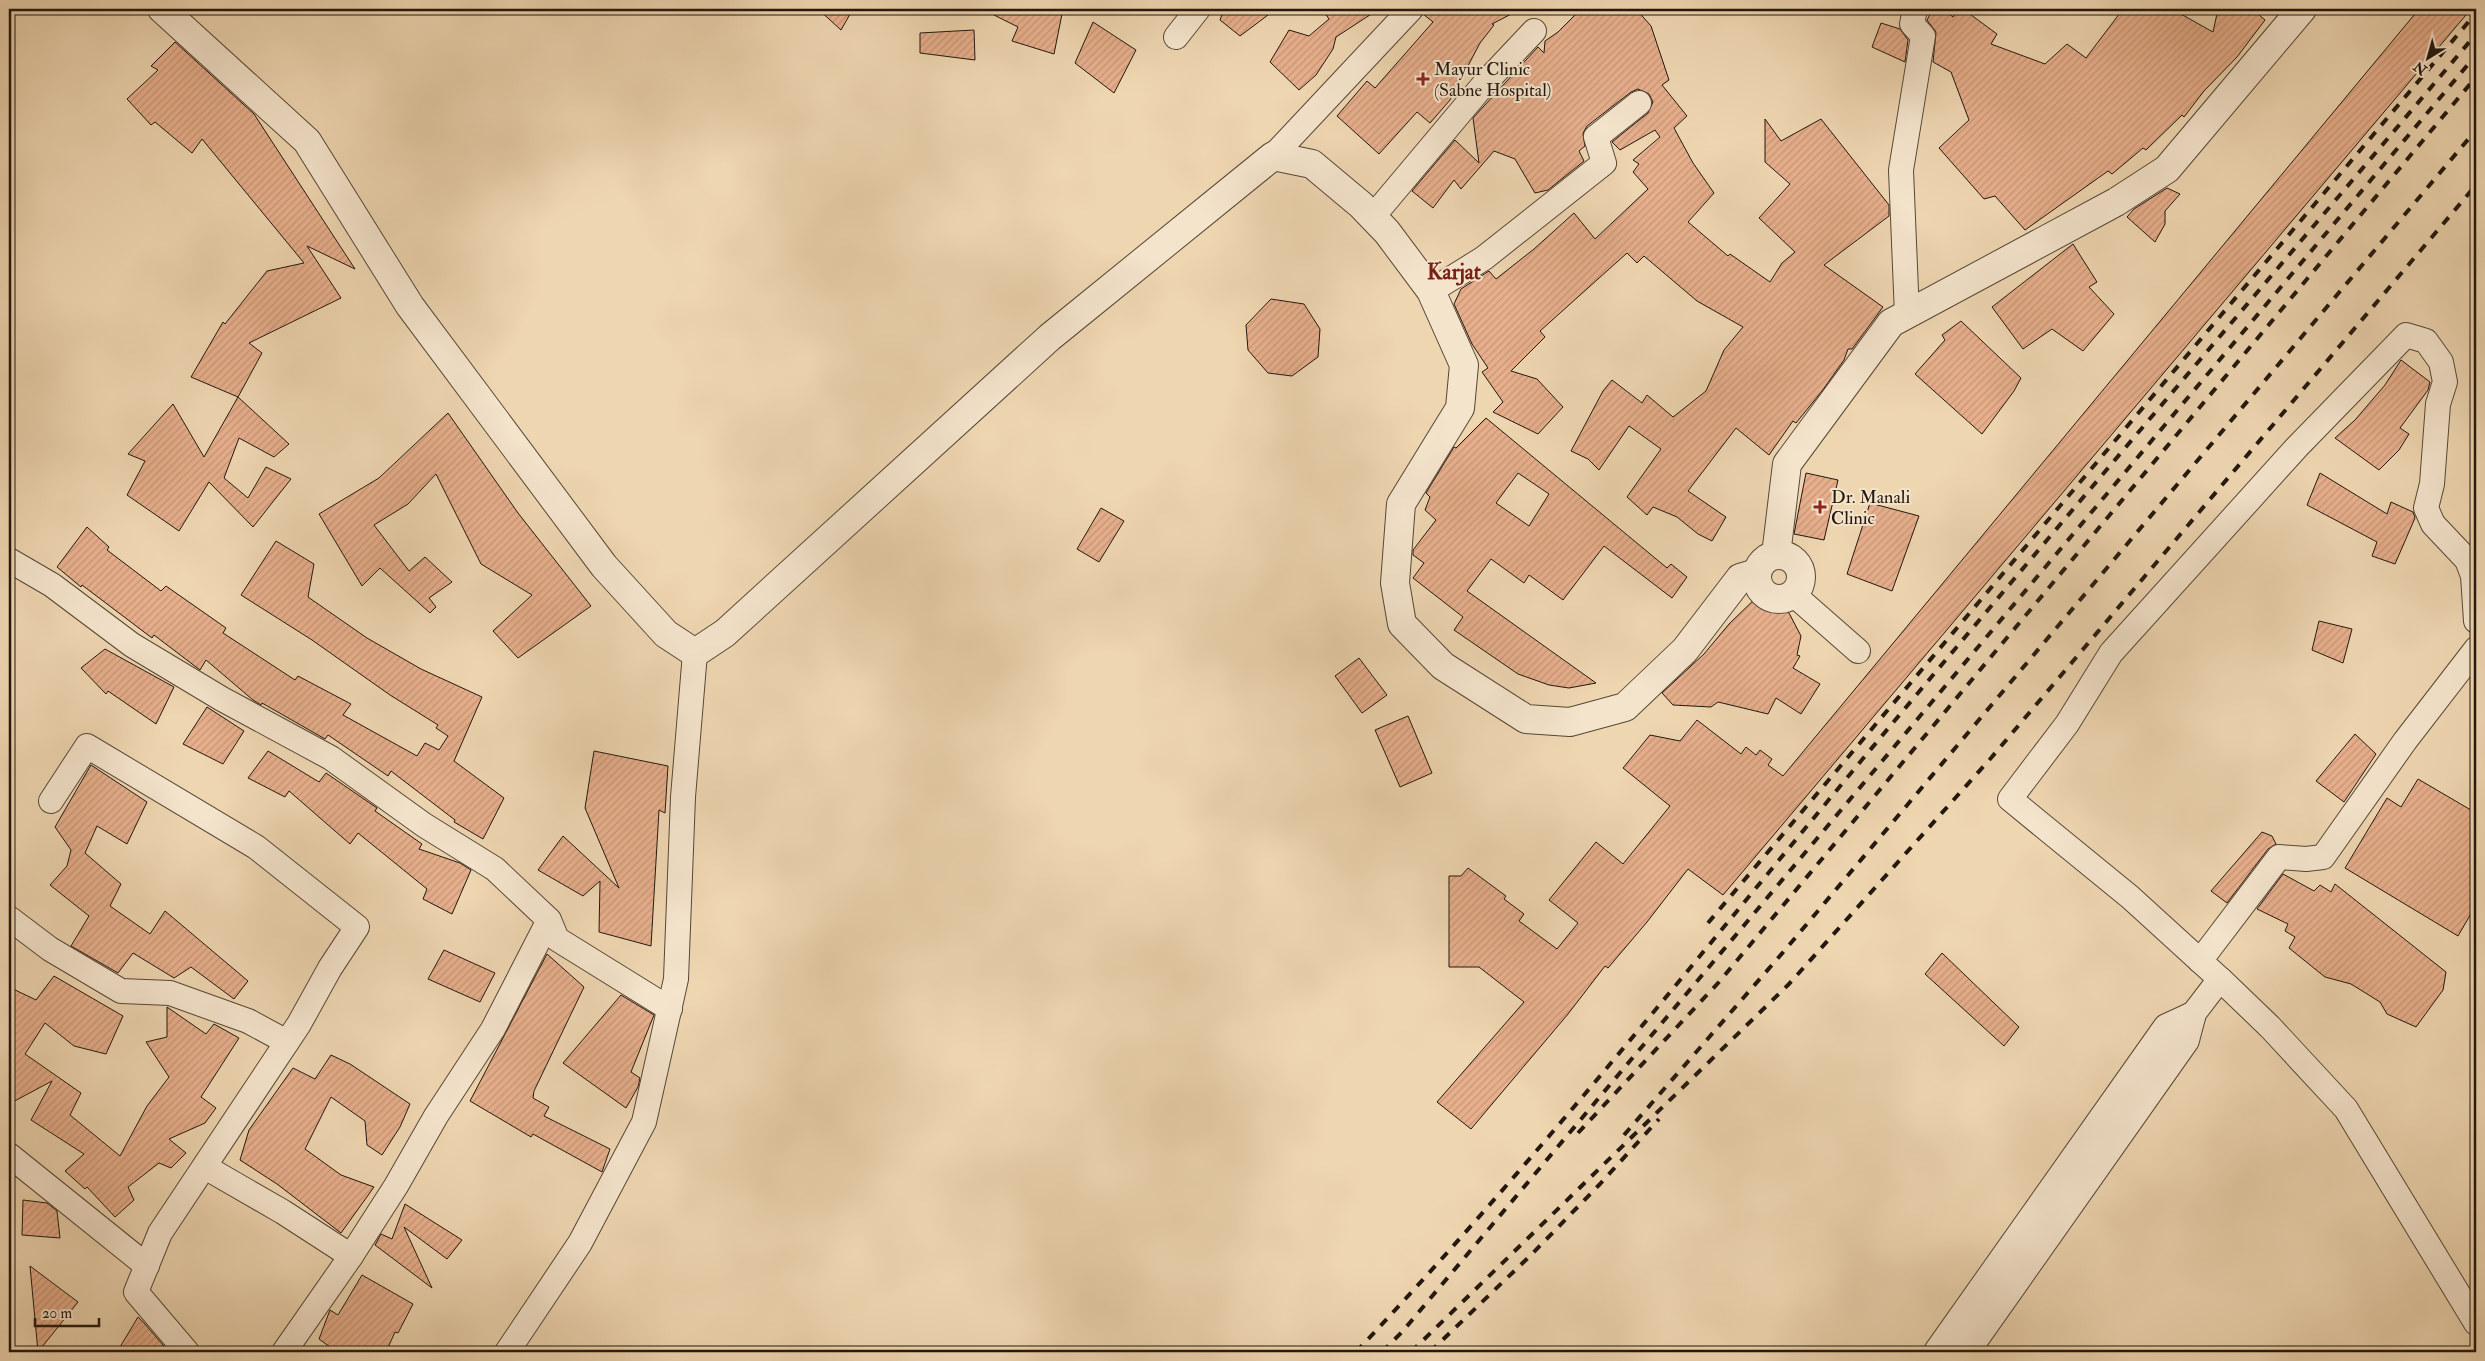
<svg xmlns="http://www.w3.org/2000/svg" width="2485" height="1361" font-family="'IM FELL Double Pica',serif">
  <style>
    .building { fill: url(#building-hatch); stroke: #23170e; fill-rule: evenodd }
    .lines { fill: none; stroke-linecap: round; stroke-linejoin: round }
    .minor-casing { stroke: #564737; stroke-width: 26 }
    .tertiary-casing { stroke: #564737; stroke-width: 30 }
    .minor { stroke: #f4e4cc; stroke-width: 24 }
    .tertiary { stroke: #f4e4cc; stroke-width: 28 }
    .rail { stroke: #23170e; stroke-width: 4; stroke-dasharray: 9 9; stroke-linecap: butt }
    .poi-dot { fill: #8f2418; stroke: #f4e4cc; stroke-width: 2 }
    .labels { text-anchor: middle; stroke-width: 4; stroke-linejoin: round; paint-order: stroke }
    .poi-label { font-size: 18px; fill: #23170e; stroke: #f4e4cc; text-anchor: start }
    .district-label { font-size: 22px; font-weight: bold; fill: #7a1f14; stroke: #f4e4cc }
  </style>
  <defs>
    <pattern id="building-hatch" width="6" height="6" patternUnits="userSpaceOnUse" patternTransform="scale(1.25)"><rect width="6" height="6" fill="#e7af8c"/><path d="M-1 1l2-2M0 6l6-6M5 7l2-2" fill="none" stroke="#c69678"/></pattern>
  </defs>
  <rect width="100%" height="100%" fill="#eed6b1"/>
  <filter id="stains"><feTurbulence type="fractalNoise" baseFrequency=".004" numOctaves="4"/><feColorMatrix values="0 0 0 0 .2 0 0 0 0 .09 0 0 0 0 .02 0 0 0 .5 -.17"/></filter>
  <radialGradient id="worn" r=".72"><stop offset=".6" stop-color="#630" stop-opacity="0"/><stop offset="1" stop-color="#630" stop-opacity=".3"/></radialGradient>
  <!-- building -->
  <g class="building">
    <polygon points="818,9 853,9 841,30"/>
    <polygon points="982,9 1063,9 1054,54 1012,41 1018,27"/>
    <polygon points="1224,9 1276,9 1240,36 1220,20"/>
    <polygon points="1322,9 1379,9 1336,37 1333,49 1316,75 1299,90 1270,62 1289,30 1309,36 1329,19"/>
    <polygon points="1424,9 1521,9 1492,24 1494,25 1480,43 1450,100 1430,123 1417,112 1379,154 1337,116 1367,81 1375,88 1433,22 1423,14"/>
    <polygon points="1581,9 1636,9 1651,26 1669,80 1662,85 1687,116 1674,128 1693,163 1714,193 1688,222 1728,256 1730,254 1770,282 1782,263 1795,252 1759,218 1790,184 1765,162 1765,119 1781,141 1821,119 1889,205 1889,216 1824,265 1883,307 1852,349 1848,349 1844,360 1822,391 1796,423 1793,421 1769,455 1736,428 1688,491 1726,517 1712,541 1698,534 1677,517 1653,507 1647,515 1627,497 1661,449 1629,426 1599,470 1588,459 1571,451 1603,391 1612,380 1642,403 1647,395 1673,417 1706,391 1724,350 1743,327 1697,301 1644,256 1637,263 1627,253 1540,331 1545,337 1511,371 1537,379 1563,407 1538,434 1493,412 1503,402 1482,372 1488,368 1472,344 1454,304 1461,289 1489,271 1496,279 1534,249 1574,213 1595,239 1648,189 1633,172 1639,164 1633,160 1660,137 1655,130 1620,150 1612,142 1648,113 1653,102 1649,94 1638,89 1631,92 1587,126 1583,133 1585,146 1579,151 1584,161 1548,190 1535,193 1515,159 1494,151 1461,189 1454,180 1433,208 1412,191 1455,140 1479,163 1473,118 1538,47 1544,53 1545,41 1558,32"/>
    <polygon points="1933,9 1943,9 1953,17 1958,9 1963,9 1997,34 1991,44 2045,64 2067,44 2086,58 2123,9 2172,9 2213,32 2218,9 2252,9 2265,20 2237,57 2204,91 2184,117 2182,115 2146,150 2143,148 2112,174 2108,171 2025,230 1995,196 1984,199 1939,148 1969,120 1951,72 1933,62 1936,32 1927,20"/>
    <polygon points="2419,9 2471,9 1723,895 1688,869 1647,922 1608,968 1605,966 1568,1014 1471,1129 1437,1102 1524,1002 1479,967 1449,967 1449,876 1461,876 1468,868 1506,896 1504,899 1524,914 1519,921 1557,949 1578,923 1549,900 1596,842 1623,864 1670,806 1623,768 1650,735 1680,741 1697,720 1741,754 1746,747 1756,755 1760,750 1772,759 1768,765 1783,776"/>
    <polygon points="1093,22 1136,50 1114,93 1075,63"/>
    <polygon points="1881,23 1900,29 1908,40 1905,62 1872,47"/>
    <polygon points="974,30 975,60 920,53 920,33"/>
    <polygon points="175,42 254,114 355,269 307,246 341,298 249,343 262,353 238,397 191,377 223,322 225,324 267,271 304,263 202,139 192,153 155,122 151,125 127,99 158,70 151,66"/>
    <polygon points="2167,188 2180,194 2165,211 2165,224 2155,242 2127,217 2134,209"/>
    <polygon points="2073,244 2097,282 2089,287 2114,314 2083,351 2052,329 2023,349 1992,307"/>
    <polygon points="1271,299 1304,304 1320,329 1318,357 1292,376 1268,373 1248,350 1246,325"/>
    <polygon points="1961,321 2021,378 2014,391 1982,434 1915,374 1945,340 1942,335"/>
    <polygon points="2401,360 2430,382 2428,390 2400,428 2409,434 2399,450 2379,470 2335,438 2355,420 2385,385"/>
    <polygon points="238,397 289,444 274,457 239,438 224,478 248,498 266,467 291,479 253,527 209,482 179,531 127,495 145,461 128,454 173,404 204,457"/>
    <polygon points="448,413 518,513 591,606 518,658 493,631 532,595 481,564 436,474 408,504 374,525 409,571 425,557 452,582 429,598 436,607 430,613 380,568 362,586 319,514 379,478"/>
    <path d="M 1486,418 L 1667,568 L 1671,564 L 1687,577 L 1672,598 L 1604,546 L 1563,600 L 1529,575 L 1524,583 L 1491,559 L 1467,591 L 1596,683 L 1569,688 L 1549,685 L 1518,674 L 1454,630 L 1463,617 L 1413,578 L 1424,563 L 1413,555 L 1413,550 L 1436,520 L 1425,510 L 1430,497 L 1426,493 L 1454,447 L 1456,448 ZM 1518,473 L 1549,494 L 1529,526 L 1496,503 Z"/>
    <polygon points="1806,473 1838,480 1824,540 1794,534"/>
    <polygon points="2320,473 2387,514 2391,502 2413,512 2415,518 2395,564 2372,556 2377,542 2307,505"/>
    <polygon points="1870,503 1919,516 1892,591 1847,574"/>
    <polygon points="1101,508 1124,521 1099,562 1077,549"/>
    <polygon points="87,527 109,547 107,550 161,591 166,586 226,628 223,633 295,680 298,676 351,704 343,715 417,756 425,743 439,750 448,736 436,728 438,725 390,695 312,640 241,595 276,541 314,564 308,597 367,638 421,669 482,697 454,761 504,798 483,839 454,822 455,820 391,771 388,776 328,735 325,739 262,703 261,705 253,700 206,660 200,670 154,635 152,638 82,585 81,587 57,567"/>
    <polygon points="1760,594 1789,613 1801,636 1797,655 1800,656 1793,668 1820,684 1801,714 1776,698 1768,714 1718,702 1711,707 1673,705 1662,693 1704,654 1729,624"/>
    <polygon points="2319,621 2352,629 2343,663 2312,650"/>
    <polygon points="105,649 174,687 156,724 108,691 106,694 81,668"/>
    <polygon points="1359,658 1387,695 1362,713 1335,676"/>
    <polygon points="207,707 244,731 223,764 183,744"/>
    <polygon points="1408,716 1432,773 1400,787 1375,730"/>
    <polygon points="2355,734 2376,754 2344,802 2316,781"/>
    <polygon points="268,751 319,782 326,773 377,808 375,811 422,844 419,849 460,863 471,870 452,914 423,899 427,889 358,833 350,844 289,791 285,797 248,778"/>
    <polygon points="594,751 668,766 665,813 659,810 651,946 599,932 600,881 583,896 538,870 563,836 619,888 585,808"/>
    <polygon points="91,765 147,802 127,844 97,826 85,853 121,884 110,906 150,934 165,911 248,981 234,999 191,967 174,978 133,953 118,973 71,946 89,916 50,885 67,866 71,850 55,827"/>
    <polygon points="2418,779 2476,813 2476,905 2458,936 2345,868 2387,798 2401,807"/>
    <polygon points="2262,832 2272,836 2276,844 2268,849 2227,903 2211,891"/>
    <polygon points="2283,874 2314,891 2320,885 2331,892 2335,884 2446,972 2443,990 2416,1027 2387,1014 2380,1002 2351,984 2325,977 2289,948 2295,937 2285,931 2288,924 2257,909"/>
    <polygon points="444,950 495,973 480,1002 428,979"/>
    <polygon points="1942,953 2019,1027 2004,1046 1925,974"/>
    <polygon points="547,954 584,987 534,1091 533,1098 549,1107 544,1116 610,1149 602,1172 533,1134 531,1137 470,1101"/>
    <polygon points="54,976 123,1016 106,1054 74,1046 45,1023 25,1054 81,1093 70,1115 120,1156 147,1106 169,1077 146,1042 167,1037 167,1007 206,1034 214,1024 239,1038 201,1097 216,1108 205,1123 169,1139 186,1153 171,1168 159,1163 128,1187 134,1200 115,1217 87,1187 85,1189 65,1171 84,1154 31,1120 52,1081 9,1104 9,987 36,1000"/>
    <polygon points="621,995 654,1015 631,1072 640,1078 638,1087 626,1108 563,1063"/>
    <polygon points="331,1055 350,1064 410,1104 400,1127 382,1155 367,1145 365,1121 331,1097 305,1149 341,1175 374,1187 341,1233 277,1184 240,1160 249,1130 293,1068 315,1079"/>
    <polygon points="23,1200 47,1203 57,1211 60,1238 22,1235"/>
    <polygon points="405,1204 462,1240 447,1259 404,1227 432,1288 375,1245 381,1234 392,1239"/>
    <polygon points="30,1266 78,1302 38,1352"/>
    <polygon points="362,1275 413,1304 398,1333 395,1332 386,1352 337,1352 319,1339 330,1310 338,1315"/>
    <polygon points="138,1317 144,1323 169,1352 117,1352"/>
  </g>
  <g class="lines">
    <defs>
      <g id="minor">
        <polyline points="1176,37 1198,9"/>
        <polyline points="1273,156 1411,9"/>
        <polyline points="1374,218 1375,214 1485,83 1534,31"/>
        <polyline points="1431,291 1484,258 1604,163 1596,137 1639,103"/>
        <polyline points="1907,315 1901,170 1923,36 1912,24 1915,9"/>
        <polyline points="9,560 52,585 132,645 222,699 331,758 424,825 495,869 549,920 493,1029 436,1116 396,1186 351,1256 283,1212 205,1167"/>
        <polyline points="1793,594 1858,651"/>
        <polyline points="2476,621 2473,576 2467,560 2433,524 2426,508 2432,484 2438,404 2445,382 2441,362 2426,341 2406,335 2297,447 2111,653 2067,724 2010,799 2130,897 2220,979 2270,1027 2346,1109 2476,1323"/>
        <polyline points="51,801 87,746 256,847 357,927 330,968 299,1024 160,1233 136,1292 187,1352"/>
        <polyline points="9,918 50,949 121,991 170,993 248,1021 287,1042"/>
        <polyline points="549,920 557,939 670,1009"/>
        <polyline points="2200,961 2279,857 2306,859 2323,857 2405,741 2476,649"/>
        <polyline points="2191,1017 2220,979"/>
        <polyline points="9,1155 147,1266"/>
        <polyline points="284,1352 351,1256"/>
        <polyline points="507,1352 580,1243 644,1122 676,979 683,797 695,653"/>
      </g>
      <g id="tertiary">
        <polyline points="162,9 307,141 410,306 604,566 666,634 695,653 725,633 1050,337 1273,156 1312,164 1361,205 1387,232 1431,291 1464,365 1460,408 1401,504 1395,583 1402,624 1443,666 1526,719 1570,722 1625,707 1685,650 1740,578 1757,573"/>
        <circle cx="1779" cy="577" r="22"/>
        <polyline points="1776,555 1787,464 1891,323 2116,202 2167,169 2302,9"/>
        <polyline points="1938,1352 2167,1028 2191,1017"/>
        <polyline points="1965,1352 2185,1040 2191,1017"/>
      </g>
    </defs>
    <!-- minor casing -->
    <use href="#minor" class="minor-casing"/>
    <!-- tertiary casing -->
    <use href="#tertiary" class="tertiary-casing"/>
    <!-- minor -->
    <use href="#minor" class="minor"/>
    <!-- tertiary -->
    <use href="#tertiary" class="tertiary"/>
    <!-- rail -->
    <g class="rail">
      <polyline points="1708,923 2476,13"/>
      <polyline points="1578,1133 1719,982 2476,77"/>
      <polyline points="1624,1135 1785,950 2476,130"/>
      <path d="M 1356,1352 C 1541,1156 1708,944 1881,737 C 2078,502 2278,269 2476,34"/>
      <polyline points="1382,1352 1402,1332 2476,55"/>
      <polyline points="1411,1352 1789,984 1991,758 2476,185"/>
      <polyline points="1430,1352 1532,1254 1600,1184 1659,1119"/>
    </g>
  </g>
  <!-- markers -->
  <g class="poi-dot">
    <path d="M1420.5 71.5h5v5h5v5h-5v5h-5v-5h-5v-5h5z"/>
    <path d="M1817.5 499.5h5v5h5v5h-5v5h-5v-5h-5v-5h5z"/>
  </g>
  <g class="labels">
    <!-- poi labels -->
    <g class="poi-label">
      <text x="1434" y="75">Mayur Clinic<tspan x="1434" dy="21">(Sabne Hospital)</tspan></text>
      <text x="1831" y="503">Dr. Manali<tspan x="1831" dy="21">Clinic</tspan></text>
    </g>
    <!-- district labels -->
    <g class="district-label">
      <text x="1454" y="279">Karjat</text>
    </g>
  </g>
  <!-- margin -->
  <rect width="2485" height="1361" fill="none" stroke="#eed6b1" stroke-width="30"/>
  <rect x="10" y="10" width="2465" height="1341" fill="none" stroke="#23170e" stroke-width="2.5"/>
  <rect x="15" y="15" width="2455" height="1331" fill="none" stroke="#23170e"/>
  <!-- north arrow -->
  <g transform="translate(2428 58) rotate(217)" stroke="#f4e4cc" stroke-width="4" paint-order="stroke">
  <path d="M0-4L9 19L0 12L-9 19Z" fill="#23170e"/>
  <text y="-8" font-size="14" font-weight="bold" text-anchor="middle" fill="#23170e">N</text>
  </g>
  <!-- scale -->
  <path d="M35 1318v8h64v-8" fill="none" stroke="#23170e" stroke-width="2.5"/>
  <text x="42" y="1318" font-size="15" fill="#23170e" stroke="#f4e4cc" stroke-width="4" paint-order="stroke">20 m</text>
  <rect width="100%" height="100%" filter="url(#stains)"/>
  <rect width="100%" height="100%" fill="url(#worn)"/>
</svg>
